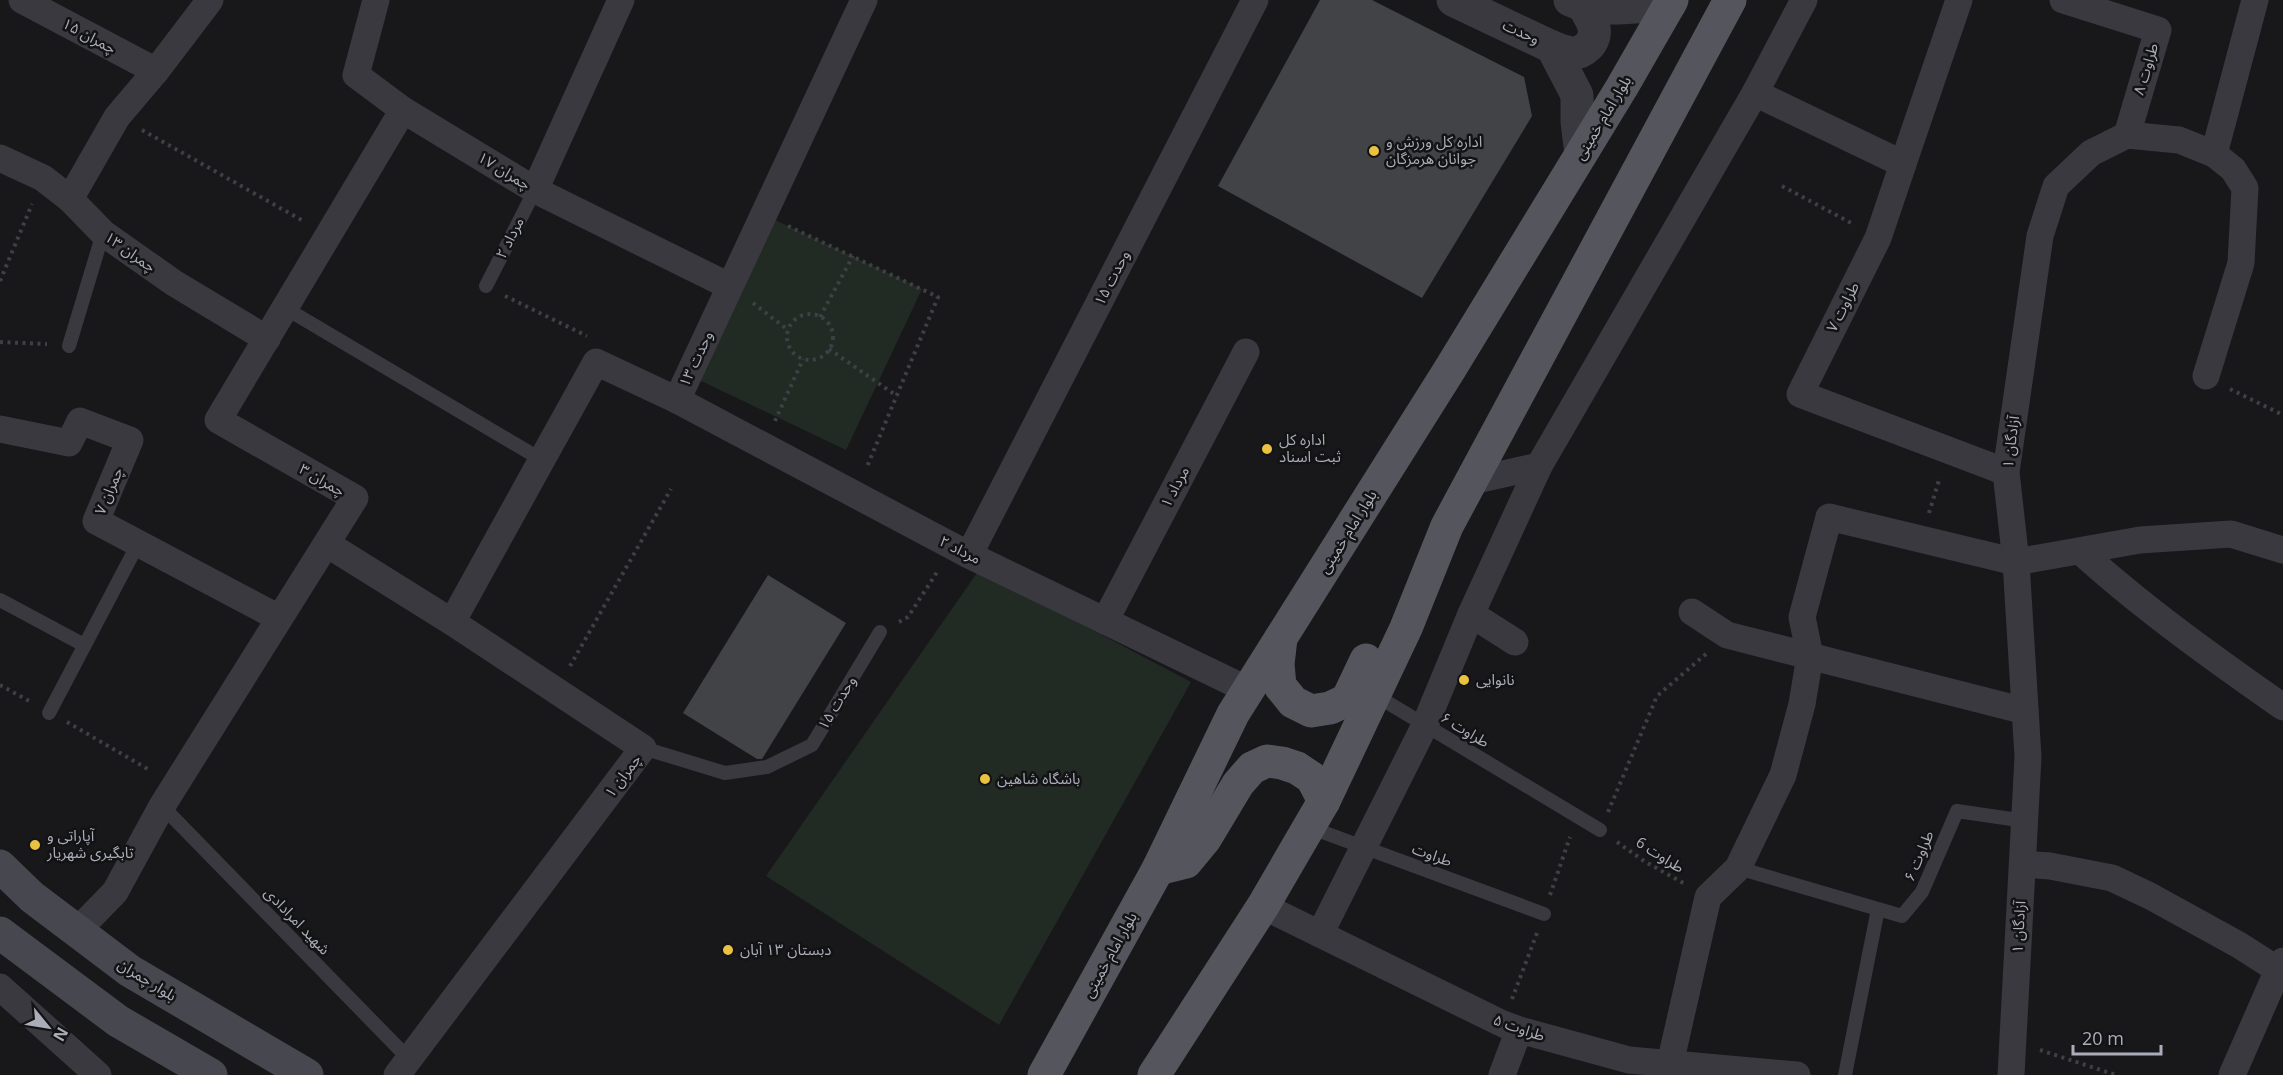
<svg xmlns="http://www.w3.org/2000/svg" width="2283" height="1075" font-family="'Open Sans','Noto Sans Arabic',sans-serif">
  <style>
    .green { fill: #222a24 }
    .building { fill: #424347 }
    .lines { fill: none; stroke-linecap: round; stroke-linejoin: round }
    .path { stroke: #3f4046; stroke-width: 4; stroke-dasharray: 3 4.5; stroke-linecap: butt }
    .service { stroke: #39393f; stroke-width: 14 }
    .minor { stroke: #39393f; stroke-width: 27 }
    .tertiary { stroke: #39393f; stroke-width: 33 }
    .secondary { stroke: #47484f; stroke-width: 33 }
    .primary { stroke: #55565d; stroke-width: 33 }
    .poi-dot { fill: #e9c241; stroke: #131315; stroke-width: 2 }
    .labels { text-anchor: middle; stroke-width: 5; stroke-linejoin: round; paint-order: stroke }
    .street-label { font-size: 15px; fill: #abaeb9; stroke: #131315 }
    .poi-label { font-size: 15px; fill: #abaeb9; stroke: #131315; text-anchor: start }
  </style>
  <rect width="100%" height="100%" fill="#18181a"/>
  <!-- green -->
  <g class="green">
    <polygon points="773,219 922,289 846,450 697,379"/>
    <polygon points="979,570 1191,682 999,1025 766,876"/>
  </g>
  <!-- building -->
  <g class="building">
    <polygon points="1320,0 1372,0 1524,77 1532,116 1422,298 1218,186"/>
    <polygon points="768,575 846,623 762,759 757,759 683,713"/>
  </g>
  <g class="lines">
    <!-- path -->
    <g class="path">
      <polyline points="142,130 305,222"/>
      <polyline points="1782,186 1853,224"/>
      <polyline points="788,226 938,297 866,469"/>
      <polyline points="0,281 32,204"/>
      <polyline points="505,296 587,336"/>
      <polyline points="753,303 788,330"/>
      <circle cx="810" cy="337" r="23"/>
      <polyline points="820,317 853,256"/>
      <polyline points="0,342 47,344"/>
      <polyline points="829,349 897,396"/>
      <polyline points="2230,389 2283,415"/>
      <polyline points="775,421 803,359"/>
      <polyline points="1929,513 1940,477"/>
      <polyline points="899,622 908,617 939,569"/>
      <polyline points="570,666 671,489"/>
      <polyline points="0,685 31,702"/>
      <polyline points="67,722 151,771"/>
      <polyline points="1608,812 1657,696 1706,654"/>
      <polyline points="1617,842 1644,861 1685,884"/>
      <polyline points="1550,895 1570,837"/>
      <polyline points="1512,999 1537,933"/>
      <polyline points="2040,1050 2116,1075"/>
    </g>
    <!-- service -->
    <g class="service">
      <polyline points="486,286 535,190"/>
      <polyline points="285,308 542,460"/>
      <polyline points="69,346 103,233"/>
      <polyline points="0,600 84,645"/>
      <polyline points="1375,695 1600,830"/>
      <polyline points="49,713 139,542"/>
      <polyline points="643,748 725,773 767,767 812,745 880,632"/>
      <polyline points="162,806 409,1059"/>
      <polyline points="1309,827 1544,914"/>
      <polyline points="1738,868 1902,916 1922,892 1957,811 2025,821"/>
      <polyline points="1845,1075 1878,909"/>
    </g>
    <!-- minor -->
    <g class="minor">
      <polyline points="22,0 156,71"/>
      <polyline points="376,0 356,75 403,110 535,190 729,286"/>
      <polyline points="2063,0 2158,30 2127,135"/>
      <polyline points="1755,93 1903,164 1878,238 1800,394 2006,472"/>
      <polyline points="0,158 43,178 70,199 103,233 174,283 267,339"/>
      <polyline points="1903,164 1959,0"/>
      <polyline points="535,190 621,0"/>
      <polyline points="70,199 117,117 156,71 210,0"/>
      <polyline points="2206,376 2241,263 2245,188 2233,169 2214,154"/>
      <polyline points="677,400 864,0"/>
      <polyline points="0,429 69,443 80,421 130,440 96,521 279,618"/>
      <polyline points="1472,481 1539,466"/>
      <polyline points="327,544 452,622 643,748 397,1075"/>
      <path d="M 2080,551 C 2143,608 2213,658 2283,707"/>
      <polyline points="969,555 1255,0"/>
      <polyline points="1692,612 1727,635 2025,711"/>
      <polyline points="1471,614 1515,642"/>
      <polyline points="1105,621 1246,352"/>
      <polyline points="452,622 596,362 677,400 969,555 1248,690"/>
      <polyline points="2023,864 2050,866 2112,878 2150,896 2239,945 2278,970 2283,961"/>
      <polyline points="1263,906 1503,1024 1519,1030 1629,1060 1797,1075"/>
      <polyline points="77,931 115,892 162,806 355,498 218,420 403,110"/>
      <polyline points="1320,934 1425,725 1471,614 1539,466 1755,93 1804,0"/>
      <polyline points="0,987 98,1075"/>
      <polyline points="1670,1064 1708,897 1738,868 1783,775 1802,704 1810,656 1802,617 1829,517 2016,562 2140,540 2231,534 2283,550"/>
      <polyline points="1502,1075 1519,1030"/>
      <polyline points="2011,1075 2028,757 2016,562 2006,472 2040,236 2056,186 2091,153 2127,135 2179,140 2214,154 2255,0"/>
      <polyline points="2232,1075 2278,970"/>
    </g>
    <!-- tertiary -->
    <g class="tertiary">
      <polyline points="1453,0 1552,47 1577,95 1577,122 1581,154"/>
      <path d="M 1570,0 C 1600,14 1637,6 1670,4"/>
      <path d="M 1552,47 C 1558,49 1564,52 1571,53 C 1583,54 1597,42 1594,28 C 1593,21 1587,13 1584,6"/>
    </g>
    <!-- secondary -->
    <g class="secondary">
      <polyline points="0,866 32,897 130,971 307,1075"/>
      <polyline points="0,933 118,1021 211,1075"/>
    </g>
    <!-- primary -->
    <g class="primary">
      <polyline points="1281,638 1278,664 1280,686 1293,702 1311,711 1330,708 1347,700 1366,660"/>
      <polyline points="1158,869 1186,862 1205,839 1238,784 1252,768 1267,761 1282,763 1297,768 1312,778 1324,801"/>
      <polyline points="1044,1075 1158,869 1233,714 1450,369 1622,87 1672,0"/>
      <polyline points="1154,1075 1263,906 1324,801 1406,628 1447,526 1730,0"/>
    </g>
  </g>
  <!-- markers -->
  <g class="poi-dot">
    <circle cx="1374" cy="151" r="6"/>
    <circle cx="1267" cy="449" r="6"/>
    <circle cx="1464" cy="680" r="6"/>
    <circle cx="985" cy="779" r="6"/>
    <circle cx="35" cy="845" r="6"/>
    <circle cx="728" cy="950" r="6"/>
  </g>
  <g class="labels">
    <!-- street labels -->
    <g class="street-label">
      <text transform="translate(1521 32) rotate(25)" y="5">وحدت</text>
      <text transform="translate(89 36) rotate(28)" y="5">چمران ۱۵</text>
      <text transform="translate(2146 69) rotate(-73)" y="5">طراوت ۸</text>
      <text transform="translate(1603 118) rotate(-59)" y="5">بلوار امام خمینی</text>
      <text transform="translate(504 171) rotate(31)" y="5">چمران ۱۷</text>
      <text transform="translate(510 238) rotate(-63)" y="5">مرداد ۲</text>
      <text transform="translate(130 252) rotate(35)" y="5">چمران ۱۳</text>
      <text transform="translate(1112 278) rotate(-63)" y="5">وحدت ۱۵</text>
      <text transform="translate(1843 307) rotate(-63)" y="5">طراوت ۷</text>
      <text transform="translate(696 359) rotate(-65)" y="5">وحدت ۱۳</text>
      <text transform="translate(2011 442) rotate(-83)" y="5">آزادگان ۱</text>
      <text transform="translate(322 480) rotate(30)" y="5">چمران ۳</text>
      <text transform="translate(1175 487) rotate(-62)" y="5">مرداد ۱</text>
      <text transform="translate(109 491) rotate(-67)" y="5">چمران ۷</text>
      <text transform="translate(1348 532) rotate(-58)" y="5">بلوار امام خمینی</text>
      <text transform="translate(960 550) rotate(27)" y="5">مرداد ۲</text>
      <text transform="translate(837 703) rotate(-59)" y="5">وحدت ۱۵</text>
      <text transform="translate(1465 730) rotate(31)" y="5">طراوت ۶</text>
      <text transform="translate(623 776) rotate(-53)" y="5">چمران ۱</text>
      <text transform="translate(1432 855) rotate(20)" y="5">طراوت</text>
      <text transform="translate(1660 855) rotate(32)" y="5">طراوت 6</text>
      <text transform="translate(1919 856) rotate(-67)" y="5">طراوت ۶</text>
      <text transform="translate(297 921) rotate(46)" y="5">شهید امرادادی</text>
      <text transform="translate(2019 927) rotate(-87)" y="5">آزادگان ۱</text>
      <text transform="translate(1110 955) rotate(-61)" y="5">بلوار امام خمینی</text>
      <text transform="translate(147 980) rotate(32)" y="5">بلوار چمران</text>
      <text transform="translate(1519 1028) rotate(19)" y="5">طراوت ۵</text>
    </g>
    <!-- poi labels -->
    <g class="poi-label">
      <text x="1386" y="147">اداره کل ورزش و<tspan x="1386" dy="17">جوانان هرمزگان</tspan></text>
      <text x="1279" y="445">اداره کل<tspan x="1279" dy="17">ثبت اسناد</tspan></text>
      <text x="1476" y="685">نانوایی</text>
      <text x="997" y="784">باشگاه شاهین</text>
      <text x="47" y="841">آپاراتی و<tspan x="47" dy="17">تابگیری شهریار</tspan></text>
      <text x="740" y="955">دبستان ۱۳ آبان</text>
    </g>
  </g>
  <!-- north arrow -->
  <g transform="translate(48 1027) rotate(120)" stroke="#131315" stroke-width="4.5" paint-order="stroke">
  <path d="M0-4.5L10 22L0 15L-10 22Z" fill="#abaeb9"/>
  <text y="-9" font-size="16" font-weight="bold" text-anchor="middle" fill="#abaeb9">N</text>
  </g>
  <!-- scale -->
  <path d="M2073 1045v9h88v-9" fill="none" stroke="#abaeb9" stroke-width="3"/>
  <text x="2082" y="1045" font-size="18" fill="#abaeb9" stroke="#131315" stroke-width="4.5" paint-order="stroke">20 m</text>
</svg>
